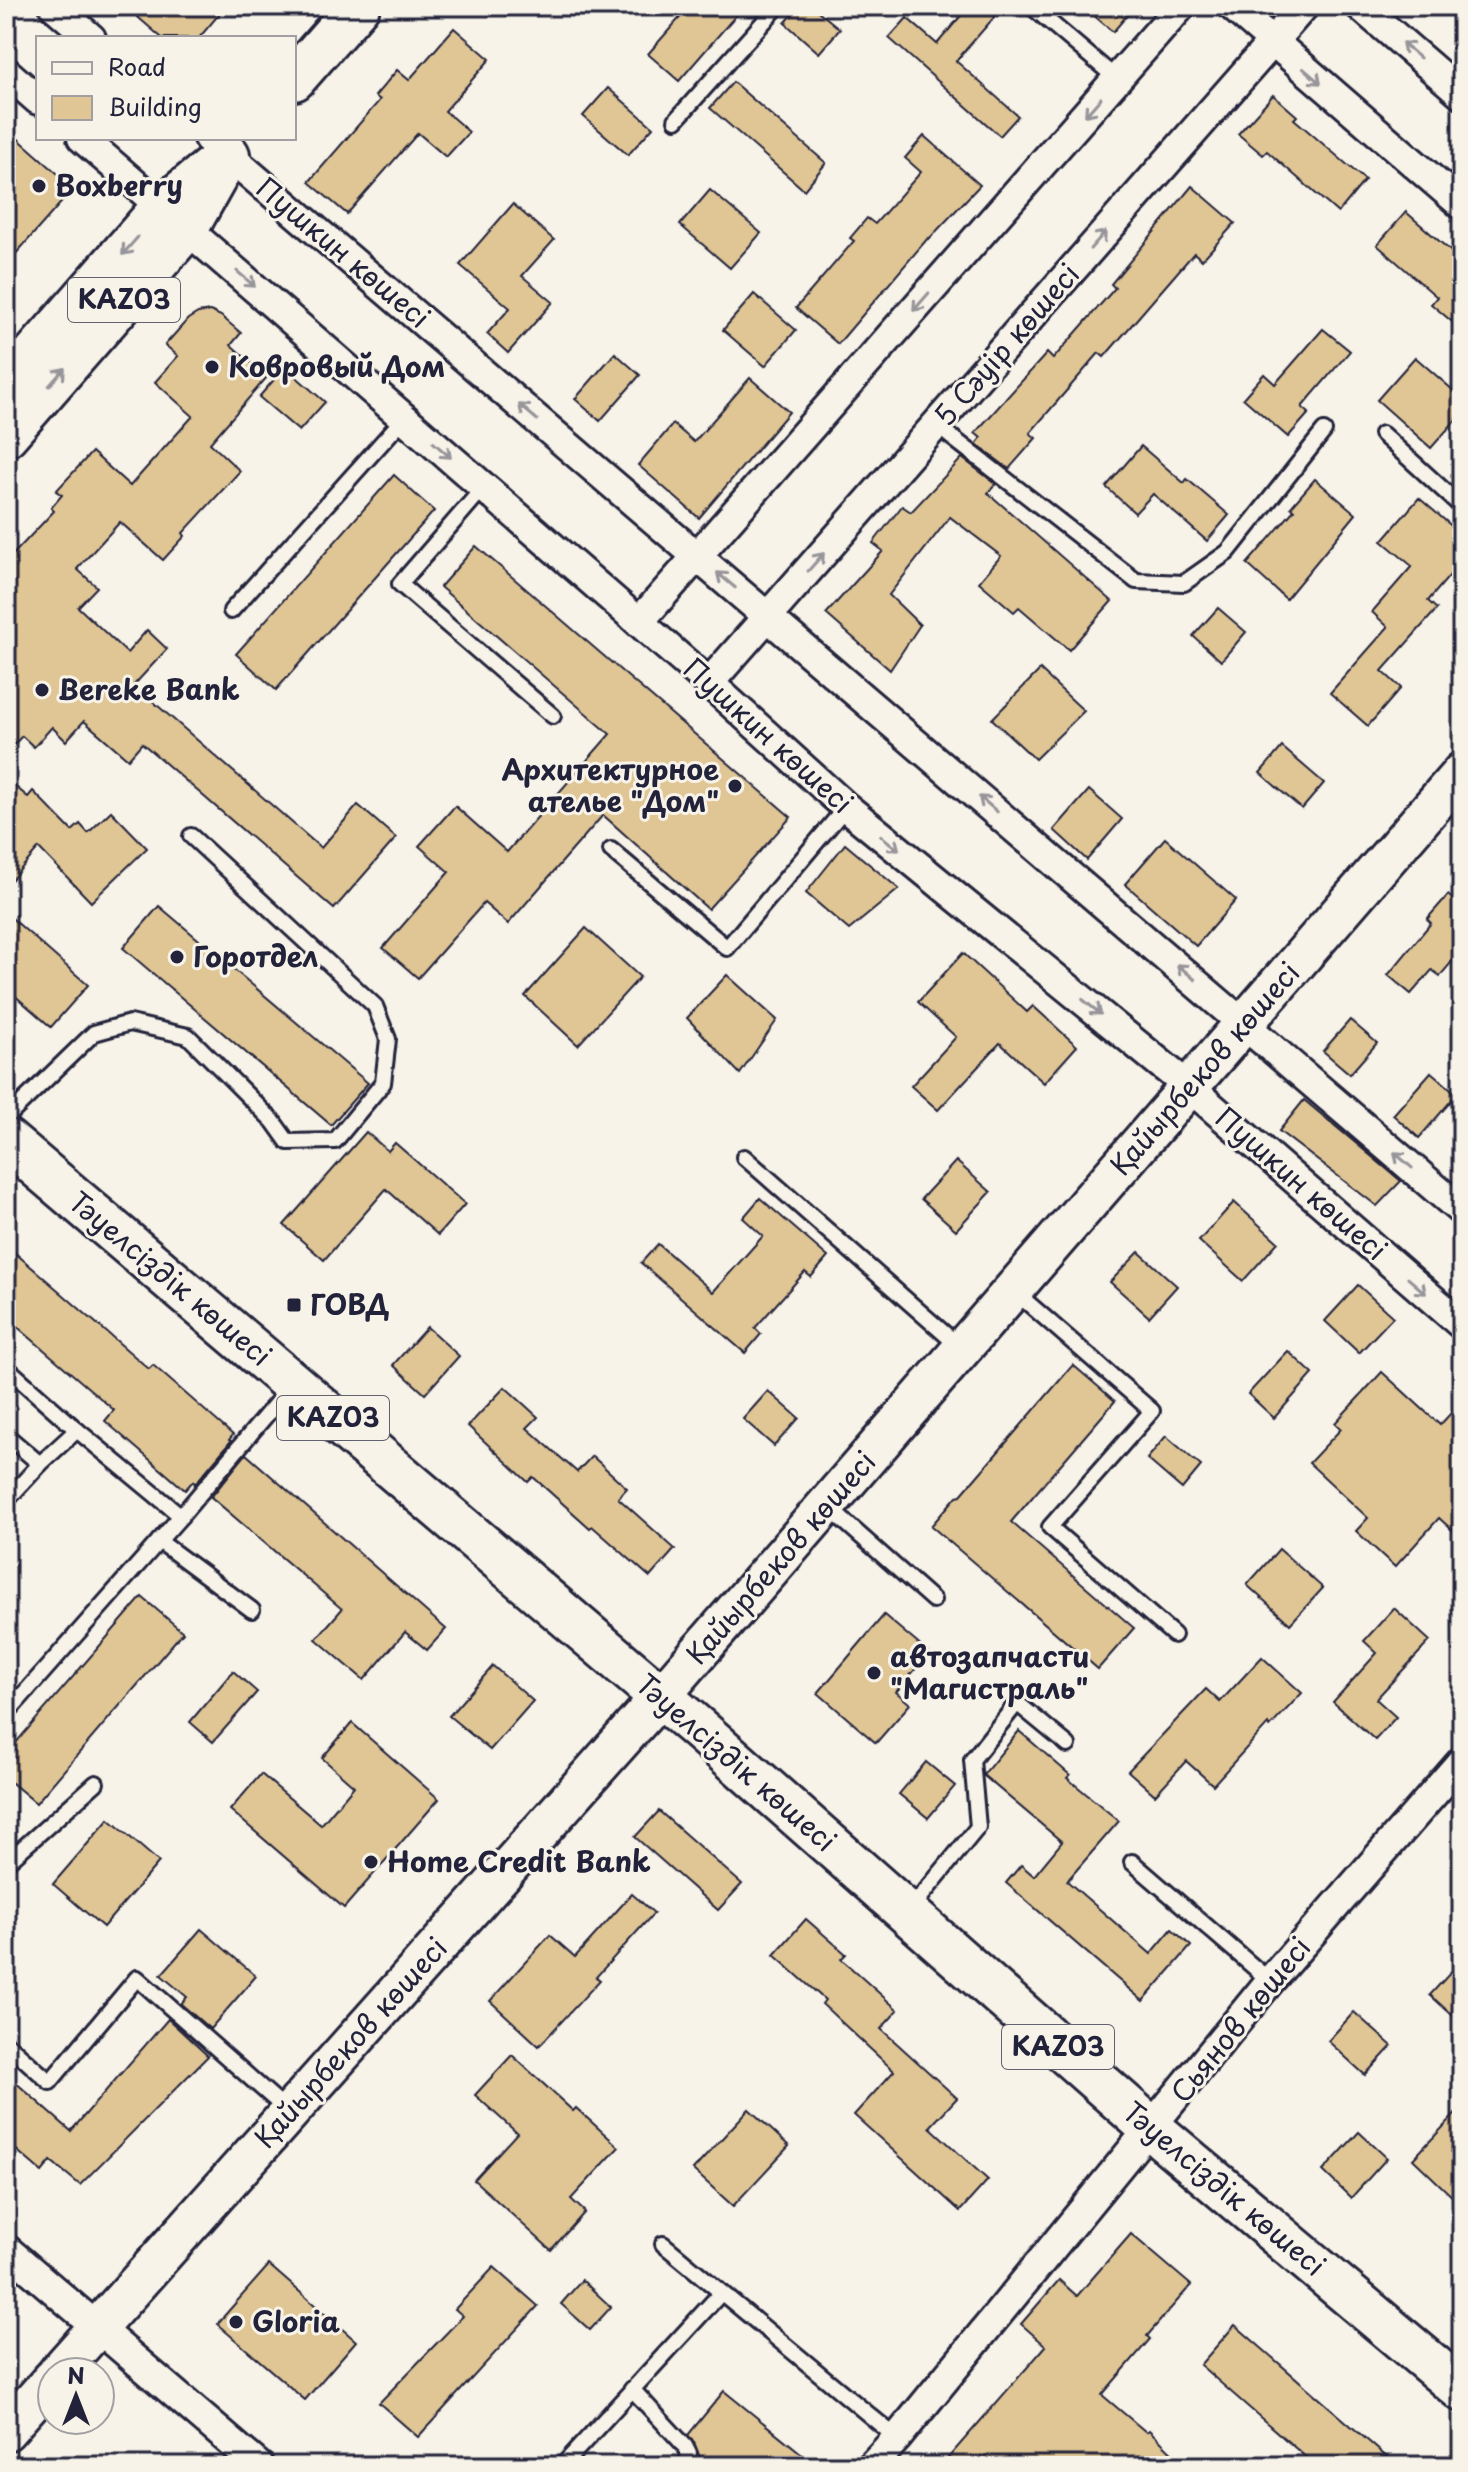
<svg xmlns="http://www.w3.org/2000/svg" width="1468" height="2472" font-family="'Playpen Sans',sans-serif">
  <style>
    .building { fill: #e0c695; stroke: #22223b; stroke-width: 2 }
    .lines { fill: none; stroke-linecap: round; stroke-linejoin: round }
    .service-casing { stroke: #22223b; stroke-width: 20 }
    .minor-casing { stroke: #22223b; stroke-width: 34 }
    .secondary-casing { stroke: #22223b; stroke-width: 44 }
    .primary-casing { stroke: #22223b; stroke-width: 48 }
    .service { stroke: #f7f3e8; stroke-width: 14 }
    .minor { stroke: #f7f3e8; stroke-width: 28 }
    .secondary { stroke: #f7f3e8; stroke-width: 38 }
    .primary { stroke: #f7f3e8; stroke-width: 42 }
    .oneway { stroke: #97959a }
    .poi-dot { fill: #22223b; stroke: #f7f3e8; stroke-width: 3 }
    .labels { text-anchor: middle; stroke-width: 6; stroke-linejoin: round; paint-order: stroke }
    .shield { fill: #f7f3e8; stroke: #62616f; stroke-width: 2 }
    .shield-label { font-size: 26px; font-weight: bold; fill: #22223b }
    .poi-label { font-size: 28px; font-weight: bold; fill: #22223b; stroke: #f7f3e8; text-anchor: start }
    .street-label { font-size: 28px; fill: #22223b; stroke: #f7f3e8 }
  </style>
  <rect width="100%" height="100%" fill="#f7f3e8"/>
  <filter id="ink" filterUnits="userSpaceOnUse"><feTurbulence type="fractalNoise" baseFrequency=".0125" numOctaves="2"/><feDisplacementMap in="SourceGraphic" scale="16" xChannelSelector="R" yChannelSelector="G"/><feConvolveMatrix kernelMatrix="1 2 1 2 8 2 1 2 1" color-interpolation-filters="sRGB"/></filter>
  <g filter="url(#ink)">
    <!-- building -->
    <g class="building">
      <polygon points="125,6 226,6 199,38 162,38"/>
      <polygon points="690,6 744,6 679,81 648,54"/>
      <polygon points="800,6 812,6 840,29 819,53 785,23"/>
      <polygon points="969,6 1004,6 956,61 1018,116 1000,136 889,38 907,18 937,44"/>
      <polygon points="1083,6 1135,6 1113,32"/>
      <polygon points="454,28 490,59 445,111 469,132 446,157 418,133 347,214 309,182 380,100 375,96 397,70 409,80"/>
      <polygon points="733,82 826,163 804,190 710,108"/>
      <polygon points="608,88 653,127 628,155 583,116"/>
      <polygon points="1273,95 1297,116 1294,119 1365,180 1338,213 1267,151 1263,155 1238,134"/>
      <polygon points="6,128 74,188 6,265"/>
      <polygon points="924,136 980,185 929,239 928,238 838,344 796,308 854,241 850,238 867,218 875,224 921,172 905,158"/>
      <polygon points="1192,186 1235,223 1202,260 1194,253 1104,357 1099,353 1030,433 1036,438 1009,469 976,444 981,438 975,433 1047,353 1053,359 1115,288 1111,284"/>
      <polygon points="710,190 761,233 730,268 680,225"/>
      <polygon points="513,204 554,240 522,276 553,302 508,353 487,334 510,308 460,265"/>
      <polygon points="1406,212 1462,261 1462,330 1431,304 1437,297 1377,245"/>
      <polygon points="754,294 796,330 765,366 723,330"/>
      <polygon points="210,311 221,316 241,333 231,345 267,377 210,443 240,471 183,533 185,536 163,560 120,522 77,569 97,587 78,607 127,653 147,630 167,649 134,685 321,848 358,805 396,838 334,909 142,743 128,759 84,721 66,741 52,727 34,747 22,736 6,753 6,562 54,511 51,508 62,495 56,491 92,452 130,486 193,416 155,382 178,356 165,345 188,319 198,313"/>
      <polygon points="1323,329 1350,351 1302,407 1309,413 1288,437 1243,398 1264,374 1275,384"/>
      <polygon points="615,353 640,375 600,421 575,399"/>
      <polygon points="1415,357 1462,398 1462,413 1431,448 1377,400"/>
      <polygon points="285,367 325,402 299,431 259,397"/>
      <polygon points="750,378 789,412 699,518 638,465 673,424 694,442"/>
      <polygon points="1141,446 1184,483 1187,479 1229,515 1207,541 1153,494 1135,513 1106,487"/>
      <polygon points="962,458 996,484 988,493 1112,601 1069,650 1019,607 1014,612 979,582 1001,556 950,517 889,595 920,625 890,670 826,614 883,551 873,543 902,506 911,512"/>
      <polygon points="394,475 434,511 276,690 236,654"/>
      <polygon points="1315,479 1356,514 1286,599 1247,564 1294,510 1291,507"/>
      <polygon points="1419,498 1462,535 1462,561 1428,601 1437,609 1382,671 1401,688 1368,726 1330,693 1388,627 1372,612 1412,566 1382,541"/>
      <polygon points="476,546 791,817 708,909 603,815 508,924 484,903 418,978 383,948 449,872 419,846 455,806 507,852 610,734 440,587"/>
      <polygon points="1218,608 1246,632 1221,661 1193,636"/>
      <polygon points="1040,670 1084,711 1035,759 992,719"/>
      <polygon points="1282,747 1324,783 1302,809 1260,773"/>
      <polygon points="6,779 28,797 33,791 72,831 80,824 88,833 111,811 147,848 91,902 39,848 6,886"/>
      <polygon points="1089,790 1122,819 1087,860 1054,830"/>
      <polygon points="1165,838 1236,900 1196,946 1125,884"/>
      <polygon points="845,844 899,889 849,930 806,893"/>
      <polygon points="1448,895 1462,907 1462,950 1440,976 1432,970 1411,994 1388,975 1431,923 1427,919"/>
      <polygon points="159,906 368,1083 331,1125 123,948"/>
      <polygon points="6,913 88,985 51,1027 6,988"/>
      <polygon points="586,928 640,977 578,1045 525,996"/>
      <polygon points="963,953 1027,1012 1033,1006 1077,1046 1044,1083 1000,1043 938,1110 911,1086 956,1037 918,1002"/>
      <polygon points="727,975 777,1020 740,1074 687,1018"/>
      <polygon points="1350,1020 1377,1043 1350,1074 1323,1051"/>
      <polygon points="1431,1072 1457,1094 1419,1138 1393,1115"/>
      <polygon points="1304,1100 1401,1181 1377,1206 1279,1131"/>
      <polygon points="366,1132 388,1151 395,1143 465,1204 438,1235 386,1189 324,1260 284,1225"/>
      <polygon points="956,1161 991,1192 956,1230 921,1199"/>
      <polygon points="760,1198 828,1257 811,1277 805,1272 755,1328 761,1334 745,1353 641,1263 658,1244 713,1292 763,1236 743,1218"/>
      <polygon points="1234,1202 1278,1242 1243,1281 1199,1241"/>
      <polygon points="6,1245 149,1369 153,1365 233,1435 229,1440 231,1441 195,1484 193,1481 185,1490 105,1421 114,1410 6,1317"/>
      <polygon points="1139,1252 1177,1286 1149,1317 1110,1282"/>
      <polygon points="1358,1285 1393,1317 1359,1353 1325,1321"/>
      <polygon points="427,1327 459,1356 425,1394 393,1365"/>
      <polygon points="1288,1351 1313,1374 1274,1418 1248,1394"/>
      <polygon points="1073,1365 1115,1401 1011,1522 1134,1628 1098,1669 931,1526 957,1496 961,1495"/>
      <polygon points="1382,1372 1440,1425 1462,1401 1462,1539 1439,1518 1395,1567 1356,1531 1368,1518 1309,1463 1341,1429 1335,1423"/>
      <polygon points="505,1387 538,1417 527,1428 577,1472 592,1456 627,1488 618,1498 675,1549 650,1577 592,1526 590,1528 533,1477 528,1482 468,1426"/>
      <polygon points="768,1391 799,1418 774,1446 743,1419"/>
      <polygon points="1166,1436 1201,1466 1182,1489 1147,1459"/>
      <polygon points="246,1454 446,1629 427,1650 405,1632 364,1680 316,1639 342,1609 211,1497"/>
      <polygon points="1279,1549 1323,1588 1290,1624 1247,1585"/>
      <polygon points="142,1597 183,1632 36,1803 6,1778 6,1754"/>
      <polygon points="1394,1608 1430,1641 1376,1699 1396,1717 1375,1740 1333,1702 1377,1653 1364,1641"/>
      <polygon points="884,1615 929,1653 896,1692 910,1704 876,1743 818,1693"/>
      <polygon points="1262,1657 1302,1693 1270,1727 1268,1724 1213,1785 1186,1761 1155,1795 1128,1771 1206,1689 1220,1702"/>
      <polygon points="493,1666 533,1701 490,1750 449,1716"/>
      <polygon points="233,1671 257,1692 213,1742 190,1722"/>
      <polygon points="352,1723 439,1799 344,1908 230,1810 261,1774 321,1825 354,1786 322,1758"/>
      <polygon points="1019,1731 1070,1775 1067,1778 1119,1821 1067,1881 1151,1954 1172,1929 1191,1946 1143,2001 1006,1883 1021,1865 1034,1876 1062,1842 983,1775"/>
      <polygon points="926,1762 955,1786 928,1818 899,1794"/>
      <polygon points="659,1811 742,1884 718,1910 635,1837"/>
      <polygon points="109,1819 159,1862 103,1927 53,1884"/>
      <polygon points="632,1894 654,1913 596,1977 600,1980 539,2046 490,2001 550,1935 575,1957"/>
      <polygon points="806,1919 846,1954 841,1959 898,2010 881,2029 957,2098 930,2127 988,2180 960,2211 854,2115 894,2071 822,2004 825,2000 774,1955"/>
      <polygon points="201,1929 256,1976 210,2029 181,2004 187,1997 161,1975"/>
      <polygon points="1462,1960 1462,2024 1430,1995"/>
      <polygon points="1354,2012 1392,2046 1365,2075 1328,2041"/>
      <polygon points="168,2019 208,2056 80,2185 51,2161 42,2172 6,2141 6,2074 71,2131"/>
      <polygon points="512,2055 573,2111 576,2108 619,2147 571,2199 585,2212 551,2250 474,2180 517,2133 475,2095"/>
      <polygon points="1462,2107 1462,2206 1413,2159"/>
      <polygon points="749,2109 789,2146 733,2206 693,2170"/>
      <polygon points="1359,2132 1387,2158 1351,2198 1323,2171"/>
      <polygon points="1131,2234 1191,2285 1147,2336 1150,2339 1102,2395 1146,2432 1149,2430 1186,2466 941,2466 1046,2346 1021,2324 1059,2280 1077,2296"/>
      <polygon points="269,2265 356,2341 305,2400 217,2324"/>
      <polygon points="494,2267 538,2306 418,2437 379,2403 463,2316 455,2309"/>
      <polygon points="582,2280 611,2307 590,2330 561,2304"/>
      <polygon points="1235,2325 1397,2466 1316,2466 1200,2365"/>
      <polygon points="724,2391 817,2466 710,2466 699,2455 694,2442 688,2435"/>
    </g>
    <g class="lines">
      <defs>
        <g id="service">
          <polyline points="1031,6 1117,79"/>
          <polyline points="676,120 778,6"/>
          <polyline points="936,425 1136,581 1184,583 1228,552 1324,431"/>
          <polyline points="1382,434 1462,507"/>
          <polyline points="484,487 400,584 553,716"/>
          <polyline points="231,611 404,418"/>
          <polyline points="611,850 727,948 846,807"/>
          <polyline points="6,1118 94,1033 130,1023 188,1036 273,1121 288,1142 335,1141 383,1083 388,1039 375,1006 191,836"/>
          <polyline points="744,1157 962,1349"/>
          <polyline points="1013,1290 1152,1411 1050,1527 1174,1635"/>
          <polyline points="6,1367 77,1430 181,1516"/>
          <polyline points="6,1435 40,1464 77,1430"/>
          <polyline points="6,1501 40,1464"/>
          <polyline points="827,1506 933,1600"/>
          <polyline points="159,1541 252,1610"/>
          <polyline points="6,1714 181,1516 290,1387"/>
          <polyline points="1132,1862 1270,1981"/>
          <polyline points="6,1863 96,1783"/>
          <polyline points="910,1910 978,1827 972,1760 1017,1703 1068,1745"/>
          <polyline points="6,2043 50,2082 137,1978 289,2112"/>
          <polyline points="663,2244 897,2438"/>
          <polyline points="632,2389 685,2446 689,2454 687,2466"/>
          <polyline points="562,2466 721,2293"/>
        </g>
        <g id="minor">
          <polyline points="54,6 91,38"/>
          <polyline points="1232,6 1462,205"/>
          <polyline points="1360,6 1462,94"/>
          <polyline points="6,72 38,100"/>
          <polyline points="82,138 709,683 846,807 1189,1087 1462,1325"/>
          <polyline points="208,138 1462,1211"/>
          <polyline points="639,622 1181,6"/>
          <polyline points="709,683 1304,6"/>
          <polyline points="6,2249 259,2466"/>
          <polyline points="871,2466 897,2438 1270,1981 1462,1761"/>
        </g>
        <g id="secondary">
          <polyline points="58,2372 661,1696 1462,772"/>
          <polyline points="6,2431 52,2379"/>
        </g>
        <g id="primary">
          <polyline points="294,79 358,6"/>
          <polyline points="6,387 163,207 210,169"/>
          <polyline points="6,435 187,228 228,155"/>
          <polyline points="6,1140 700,1730 1152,2129 1462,2390"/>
        </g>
      </defs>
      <!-- service casing -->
      <use href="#service" class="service-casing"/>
      <!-- minor casing -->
      <use href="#minor" class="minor-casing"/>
      <!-- secondary casing -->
      <use href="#secondary" class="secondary-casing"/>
      <!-- primary casing -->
      <use href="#primary" class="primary-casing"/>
      <!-- service -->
      <use href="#service" class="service"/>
      <!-- minor -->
      <use href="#minor" class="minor"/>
      <!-- secondary -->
      <use href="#secondary" class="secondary"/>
      <!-- primary -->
      <use href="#primary" class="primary"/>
    </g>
    <!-- one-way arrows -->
    <defs><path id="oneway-shaft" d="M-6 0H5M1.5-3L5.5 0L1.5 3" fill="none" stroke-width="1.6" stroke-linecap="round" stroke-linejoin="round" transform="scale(2)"/></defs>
    <g class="oneway">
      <use href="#oneway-shaft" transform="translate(1411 50) rotate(-139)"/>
      <use href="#oneway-shaft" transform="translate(1312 76) rotate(41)"/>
      <use href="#oneway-shaft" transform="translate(1093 107) rotate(131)"/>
      <use href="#oneway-shaft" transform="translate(1098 240) rotate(-49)"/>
      <use href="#oneway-shaft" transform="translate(130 246) rotate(131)"/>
      <use href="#oneway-shaft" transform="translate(246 279) rotate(41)"/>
      <use href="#oneway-shaft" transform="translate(921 302) rotate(131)"/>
      <use href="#oneway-shaft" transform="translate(57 377) rotate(-49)"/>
      <use href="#oneway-shaft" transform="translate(528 412) rotate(-140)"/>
      <use href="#oneway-shaft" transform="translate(442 450) rotate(41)"/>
      <use href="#oneway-shaft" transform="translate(816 562) rotate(-49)"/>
      <use href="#oneway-shaft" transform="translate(726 580) rotate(-140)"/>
      <use href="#oneway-shaft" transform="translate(988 804) rotate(-140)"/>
      <use href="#oneway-shaft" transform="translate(890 843) rotate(39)"/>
      <use href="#oneway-shaft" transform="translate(1186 972) rotate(-140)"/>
      <use href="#oneway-shaft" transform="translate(1092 1007) rotate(39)"/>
      <use href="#oneway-shaft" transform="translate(1403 1160) rotate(-139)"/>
      <use href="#oneway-shaft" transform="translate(1417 1286) rotate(41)"/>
    </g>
  </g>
  <!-- markers -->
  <g class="poi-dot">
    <circle cx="39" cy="186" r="8"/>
    <circle cx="212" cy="367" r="8"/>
    <circle cx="42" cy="690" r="8"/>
    <circle cx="735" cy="786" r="8"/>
    <circle cx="177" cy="957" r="8"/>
    <rect x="286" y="1297" width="16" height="16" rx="4"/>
    <circle cx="874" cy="1673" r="8"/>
    <circle cx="371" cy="1862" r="8"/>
    <circle cx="236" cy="2322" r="8"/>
  </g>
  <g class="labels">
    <!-- shield labels -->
    <g class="shield">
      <rect x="68" y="278" width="112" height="44" rx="6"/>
      <rect x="277" y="1396" width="112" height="44" rx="6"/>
      <rect x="1002" y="2025" width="112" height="44" rx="6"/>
    </g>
    <g class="shield-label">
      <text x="124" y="309">KАZ03</text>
      <text x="333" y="1427">KАZ03</text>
      <text x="1058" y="2056">KАZ03</text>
    </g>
    <!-- poi labels -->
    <g class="poi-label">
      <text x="55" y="196">Boxberry</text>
      <text x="228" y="377">Ковровый Дом</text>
      <text x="58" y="700">Bereke Bank</text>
      <text x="719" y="780" text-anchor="end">Архитектурное<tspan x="719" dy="32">ателье "Дом"</tspan></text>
      <text x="193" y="967">Горотдел</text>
      <text x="310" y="1315">ГОВД</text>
      <text x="890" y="1667">автозапчасти<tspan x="890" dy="32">"Магистраль"</tspan></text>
      <text x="387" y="1872">Home Credit Bank</text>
      <text x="252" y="2332">Gloria</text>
    </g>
    <!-- street labels -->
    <g class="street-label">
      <text transform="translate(343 253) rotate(40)" y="10">Пушкин көшесі</text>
      <text transform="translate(1007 345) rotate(-49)" y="10">5 Сәуір көшесі</text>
      <text transform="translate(768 736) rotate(42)" y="10">Пушкин көшесі</text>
      <text transform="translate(1205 1069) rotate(-49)" y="10">Қайырбеков көшесі</text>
      <text transform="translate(1301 1184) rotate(41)" y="10">Пушкин көшесі</text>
      <text transform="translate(170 1279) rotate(40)" y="10">Тәуелсіздік көшесі</text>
      <text transform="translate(781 1558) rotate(-49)" y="10">Қайырбеков көшесі</text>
      <text transform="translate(736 1763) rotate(41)" y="10">Тәуелсіздік көшесі</text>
      <text transform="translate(1241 2020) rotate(-51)" y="10">Сьянов көшесі</text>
      <text transform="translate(351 2043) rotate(-48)" y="10">Қайырбеков көшесі</text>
      <text transform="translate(1224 2189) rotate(40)" y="10">Тәуелсіздік көшесі</text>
    </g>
  </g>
  <!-- margin -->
  <rect width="1468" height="2472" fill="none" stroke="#f7f3e8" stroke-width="32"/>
  <rect x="16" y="16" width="1436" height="2440" fill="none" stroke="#22223b" stroke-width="3" filter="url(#ink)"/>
  <!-- legend -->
  <rect x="36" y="36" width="260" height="104" fill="#f7f3e8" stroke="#a29fa3" stroke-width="2"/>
  <rect x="52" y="62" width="40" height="12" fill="#f7f3e8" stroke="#a29fa3" stroke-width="2"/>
  <text x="108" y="76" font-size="24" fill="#22223b">Road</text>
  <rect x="52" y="96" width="40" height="24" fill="#e0c695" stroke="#a29fa3" stroke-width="2"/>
  <text x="108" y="116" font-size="24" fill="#22223b">Building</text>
  <!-- north arrow -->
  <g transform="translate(76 2396)"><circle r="38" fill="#f7f3e8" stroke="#a29fa3" stroke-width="2"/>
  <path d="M0-6L14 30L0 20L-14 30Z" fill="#22223b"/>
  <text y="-12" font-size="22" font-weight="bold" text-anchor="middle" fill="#22223b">N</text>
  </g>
</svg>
